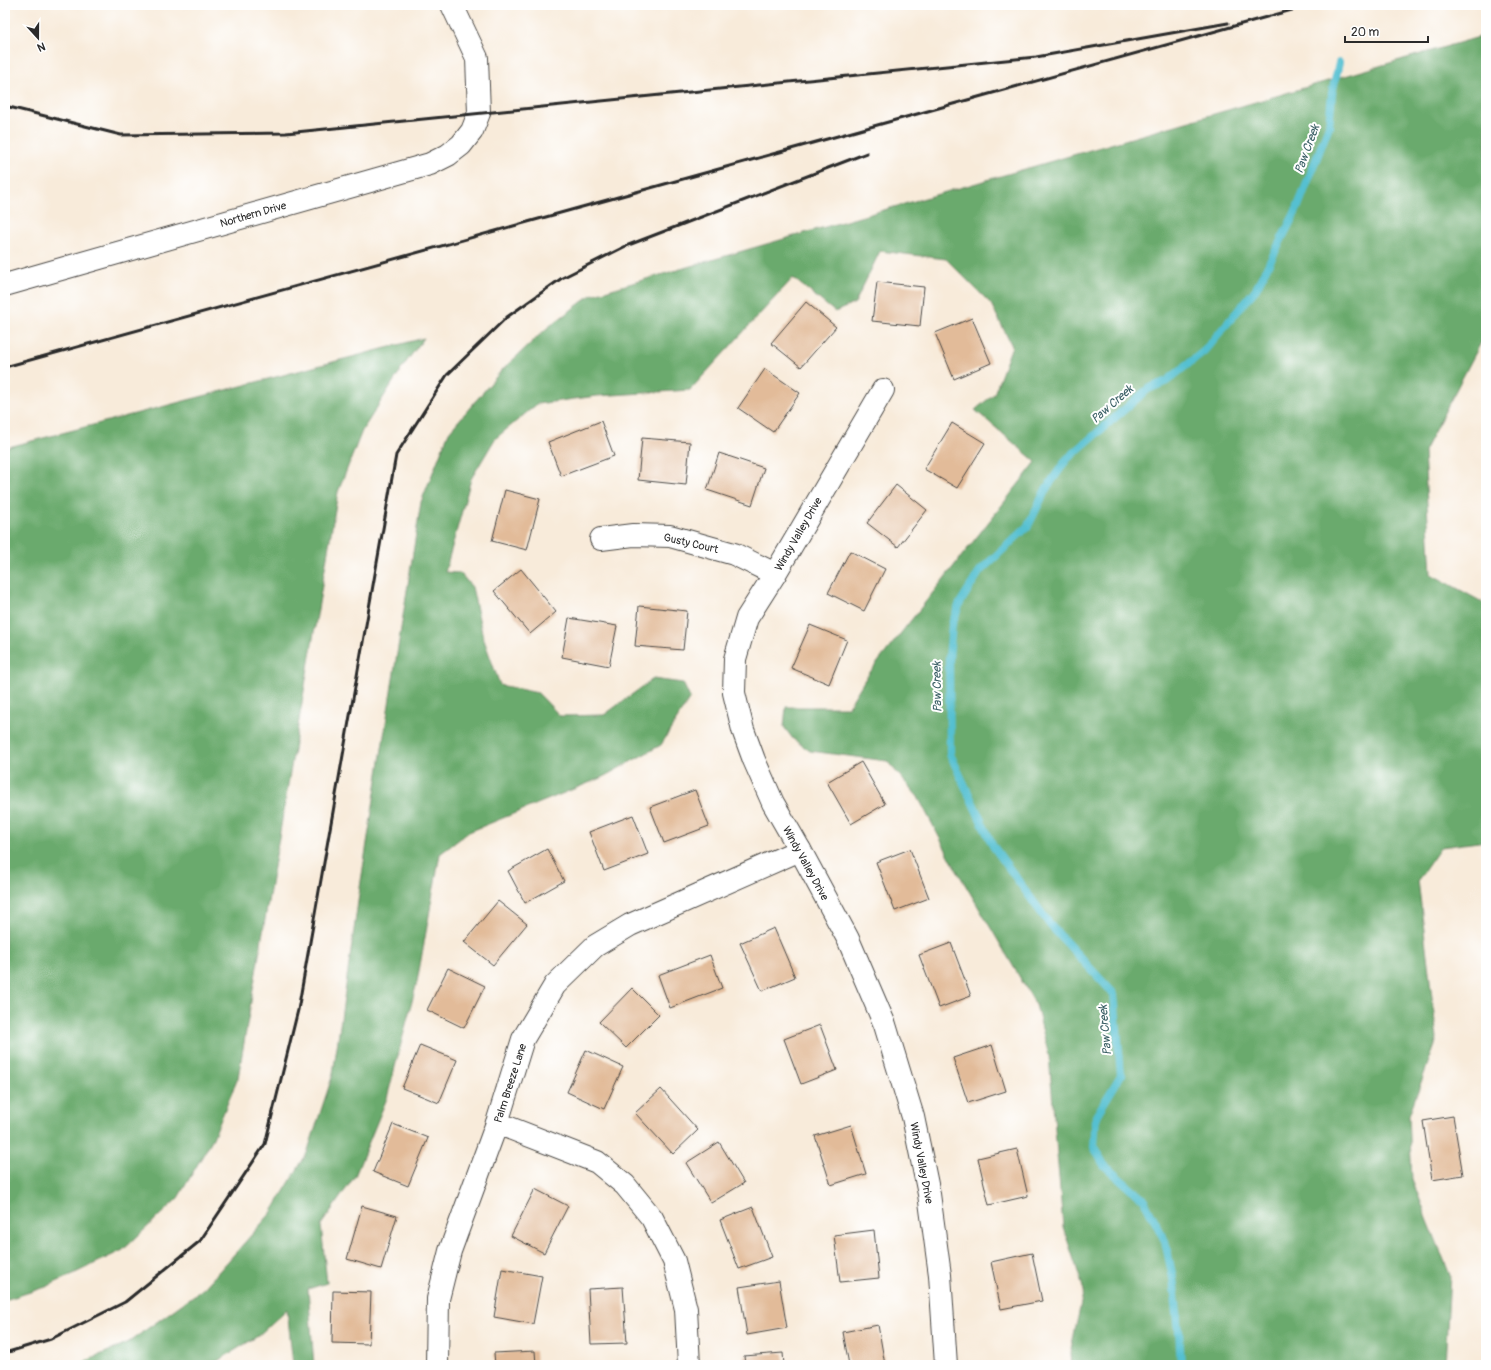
<svg xmlns="http://www.w3.org/2000/svg" width="1491" height="1370" font-family="Pangolin,sans-serif">
  <style>
    .forest { fill: #6baa6d; stroke: #4b6a4c }
    .lines { fill: none; stroke-linecap: round; stroke-linejoin: round }
    .stream { stroke: #55c0d1; stroke-width: 8 }
    .building { fill: #e2bb99 }
    .minor-casing { stroke: #4a4845; stroke-width: 24 }
    .minor { stroke: #fff; stroke-width: 22 }
    .rail { stroke: #2b2b2b; stroke-width: 3 }
    .labels { text-anchor: middle; stroke-width: 4; stroke-linejoin: round; paint-order: stroke }
    .street-label { font-size: 11px; fill: #2b2b2b; stroke: #fff }
    .water-label { font-size: 12px; font-style: italic; fill: #3a5f65; stroke: #fff }
  </style>
  <rect width="100%" height="100%" fill="#fff"/>
  <filter id="ink" filterUnits="userSpaceOnUse"><feTurbulence type="fractalNoise" baseFrequency=".025" numOctaves="2"/><feDisplacementMap in="SourceGraphic" scale="8" xChannelSelector="R" yChannelSelector="G"/><feConvolveMatrix kernelMatrix="1 2 1 2 8 2 1 2 1" color-interpolation-filters="sRGB"/></filter>
  <filter id="wash" filterUnits="userSpaceOnUse"><feTurbulence type="fractalNoise" baseFrequency=".012" numOctaves="4" result="noise"/><feDisplacementMap in="SourceGraphic" scale="16" xChannelSelector="R" yChannelSelector="G"/><feGaussianBlur stdDeviation="0.9" result="paint"/><feColorMatrix in="noise" values="0 0 0 0 0 0 0 0 0 0 0 0 0 0 0 0 0 1.4 0 .05"/><feComposite in="paint" operator="in"/></filter>
  <g filter="url(#wash)">
    <rect width="100%" height="100%" fill="#f8ebda"/>
    <!-- forest -->
    <g class="forest">
      <polygon points="1486,35 1486,333 1424,451 1431,574 1486,604 1486,841 1441,847 1418,880 1437,1039 1409,1115 1412,1180 1450,1275 1445,1365 1071,1365 1070,1353 1084,1290 1063,1227 1049,1056 1036,1005 956,869 918,797 887,761 810,751 793,739 784,727 786,707 848,707 867,676 1036,462 975,410 994,394 1012,346 991,304 946,259 880,251 855,303 835,312 793,278 690,390 597,396 537,404 495,439 471,479 445,572 460,573 472,587 483,637 500,685 538,693 560,716 604,715 653,679 683,683 690,698 661,745 603,777 469,832 440,854 417,982 387,1098 355,1176 321,1225 327,1283 308,1289 314,1365 293,1365 287,1309 258,1336 211,1365 77,1365 129,1342 204,1288 271,1213 307,1153 333,1074 361,881 421,502 449,432 502,370 547,328 591,295"/>
      <polygon points="424,338 404,365 362,431 338,492 238,1078 213,1138 178,1198 123,1250 46,1287 5,1300 5,448"/>
    </g>
    <g class="lines">
      <!-- stream -->
      <polyline class="stream" points="1181,1365 1179,1330 1173,1278 1165,1241 1144,1200 1104,1165 1094,1147 1096,1116 1121,1075 1114,994 1051,926 993,846 950,754 949,658 952,624 960,603 980,571 1028,526 1046,489 1067,459 1148,389 1167,381 1204,351 1256,289 1297,209 1329,126 1332,93 1339,63"/>
    </g>
    <g id="blocks">
      <!-- building -->
      <g class="building">
        <polygon points="877,282 924,287 920,326 872,321"/>
        <polygon points="806,302 836,327 801,367 771,343"/>
        <polygon points="972,318 991,363 954,379 935,333"/>
        <polygon points="765,369 800,393 773,432 738,408"/>
        <polygon points="601,421 614,456 561,476 548,442"/>
        <polygon points="952,423 985,443 957,488 924,469"/>
        <polygon points="642,438 690,442 686,485 638,480"/>
        <polygon points="719,453 764,468 752,505 707,490"/>
        <polygon points="896,485 927,510 898,547 867,523"/>
        <polygon points="505,490 540,499 527,550 492,541"/>
        <polygon points="850,551 885,569 864,611 828,593"/>
        <polygon points="521,569 556,612 530,634 494,591"/>
        <polygon points="639,606 687,611 683,650 635,646"/>
        <polygon points="569,618 617,626 609,666 562,657"/>
        <polygon points="810,625 847,640 829,684 791,668"/>
        <polygon points="861,762 885,804 851,824 827,782"/>
        <polygon points="695,790 709,826 664,843 650,807"/>
        <polygon points="633,815 648,854 604,871 589,832"/>
        <polygon points="547,849 564,881 525,903 508,871"/>
        <polygon points="910,849 929,898 895,911 876,862"/>
        <polygon points="498,901 527,924 493,965 464,942"/>
        <polygon points="774,928 795,977 762,991 740,943"/>
        <polygon points="951,943 971,996 939,1008 919,955"/>
        <polygon points="710,955 722,988 670,1008 658,975"/>
        <polygon points="448,968 485,986 464,1028 427,1010"/>
        <polygon points="632,988 659,1015 626,1048 599,1022"/>
        <polygon points="820,1025 837,1070 801,1084 784,1039"/>
        <polygon points="420,1045 457,1060 439,1103 402,1088"/>
        <polygon points="992,1045 1006,1091 968,1103 953,1058"/>
        <polygon points="586,1050 623,1067 604,1109 567,1092"/>
        <polygon points="661,1089 698,1130 673,1154 635,1113"/>
        <polygon points="1453,1116 1463,1175 1432,1180 1423,1121"/>
        <polygon points="393,1124 428,1138 408,1186 373,1172"/>
        <polygon points="851,1125 866,1174 831,1185 815,1136"/>
        <polygon points="719,1142 744,1183 711,1203 686,1163"/>
        <polygon points="1017,1149 1028,1196 989,1205 978,1158"/>
        <polygon points="535,1189 568,1206 544,1253 511,1236"/>
        <polygon points="362,1206 397,1216 381,1269 347,1259"/>
        <polygon points="753,1207 772,1257 739,1269 720,1220"/>
        <polygon points="874,1230 879,1278 840,1282 834,1235"/>
        <polygon points="1032,1253 1042,1301 1001,1309 991,1262"/>
        <polygon points="502,1269 542,1276 533,1324 494,1317"/>
        <polygon points="779,1281 787,1328 747,1335 739,1287"/>
        <polygon points="623,1287 627,1343 591,1344 588,1289"/>
        <polygon points="333,1291 371,1292 369,1344 332,1343"/>
        <polygon points="878,1325 885,1365 849,1365 843,1332"/>
        <polygon points="535,1351 536,1365 495,1365 494,1353"/>
        <polygon points="783,1353 784,1365 745,1365 744,1356"/>
      </g>
    </g>
  </g>
  <g filter="url(#ink)">
    <use href="#blocks" fill-opacity="0" stroke="#4a4845" stroke-width="1"/>
    <g class="lines">
      <defs>
        <g id="minor">
          <polyline points="5,285 430,164 448,155 461,145 472,131 479,113 477,58 452,5"/>
          <polyline points="883,390 775,574 747,618 735,659 734,693 743,730 754,760 773,803 800,850 848,939 885,1025 913,1117 929,1194 940,1275 946,1365"/>
          <polyline points="601,539 633,535 670,536 734,554 775,574"/>
          <polyline points="497,1123 597,1162 625,1185 652,1218 674,1261 686,1309 689,1365"/>
          <polyline points="437,1365 438,1299 450,1251 497,1123 523,1039 555,985 595,946 630,925 800,850"/>
        </g>
      </defs>
      <!-- minor casing -->
      <use href="#minor" class="minor-casing"/>
      <!-- minor -->
      <use href="#minor" class="minor"/>
      <!-- rail -->
      <g class="rail">
        <polyline points="5,106 121,135 286,133 1036,57 1228,23"/>
        <polyline points="5,367 1310,5"/>
        <polyline points="5,1353 51,1339 125,1302 200,1241 265,1144 298,1010 396,455 447,375 507,317 562,278 626,246 867,153"/>
      </g>
    </g>
  </g>
  <g class="labels">
    <!-- street labels -->
    <g class="street-label">
      <text transform="translate(253 214) rotate(-16)" y="4">Northern Drive</text>
      <text transform="translate(798 534) rotate(-60)" y="4">Windy Valley Drive</text>
      <text transform="translate(691 543) rotate(13)" y="4">Gusty Court</text>
      <text transform="translate(806 863) rotate(61)" y="4">Windy Valley Drive</text>
      <text transform="translate(510 1083) rotate(-72)" y="4">Palm Breeze Lane</text>
      <text transform="translate(922 1163) rotate(79)" y="4">Windy Valley Drive</text>
    </g>
    <!-- water labels -->
    <g class="water-label">
      <text transform="translate(1307 149) rotate(-70)" y="4">Paw Creek</text>
      <text transform="translate(1112 404) rotate(-41)" y="4">Paw Creek</text>
      <text transform="translate(937 687) rotate(-91)" y="4">Paw Creek</text>
      <text transform="translate(1105 1030) rotate(-95)" y="4">Paw Creek</text>
    </g>
  </g>
  <!-- margin -->
  <rect width="1491" height="1370" fill="none" stroke="#fff" stroke-width="20"/>
  <!-- north arrow -->
  <g transform="translate(38 38) rotate(159)" stroke="#ffffff" stroke-width="3" paint-order="stroke">
  <path d="M0-3L7 15L0 10L-7 15Z" fill="#2b2b2b"/>
  <text y="-6" font-size="11" font-weight="bold" text-anchor="middle" fill="#2b2b2b">N</text>
  </g>
  <!-- scale -->
  <path d="M1345 36v6h83v-6" fill="none" stroke="#2b2b2b" stroke-width="2"/>
  <text x="1351" y="36" font-size="12" fill="#2b2b2b" stroke="#ffffff" stroke-width="3" paint-order="stroke">20 m</text>
</svg>
